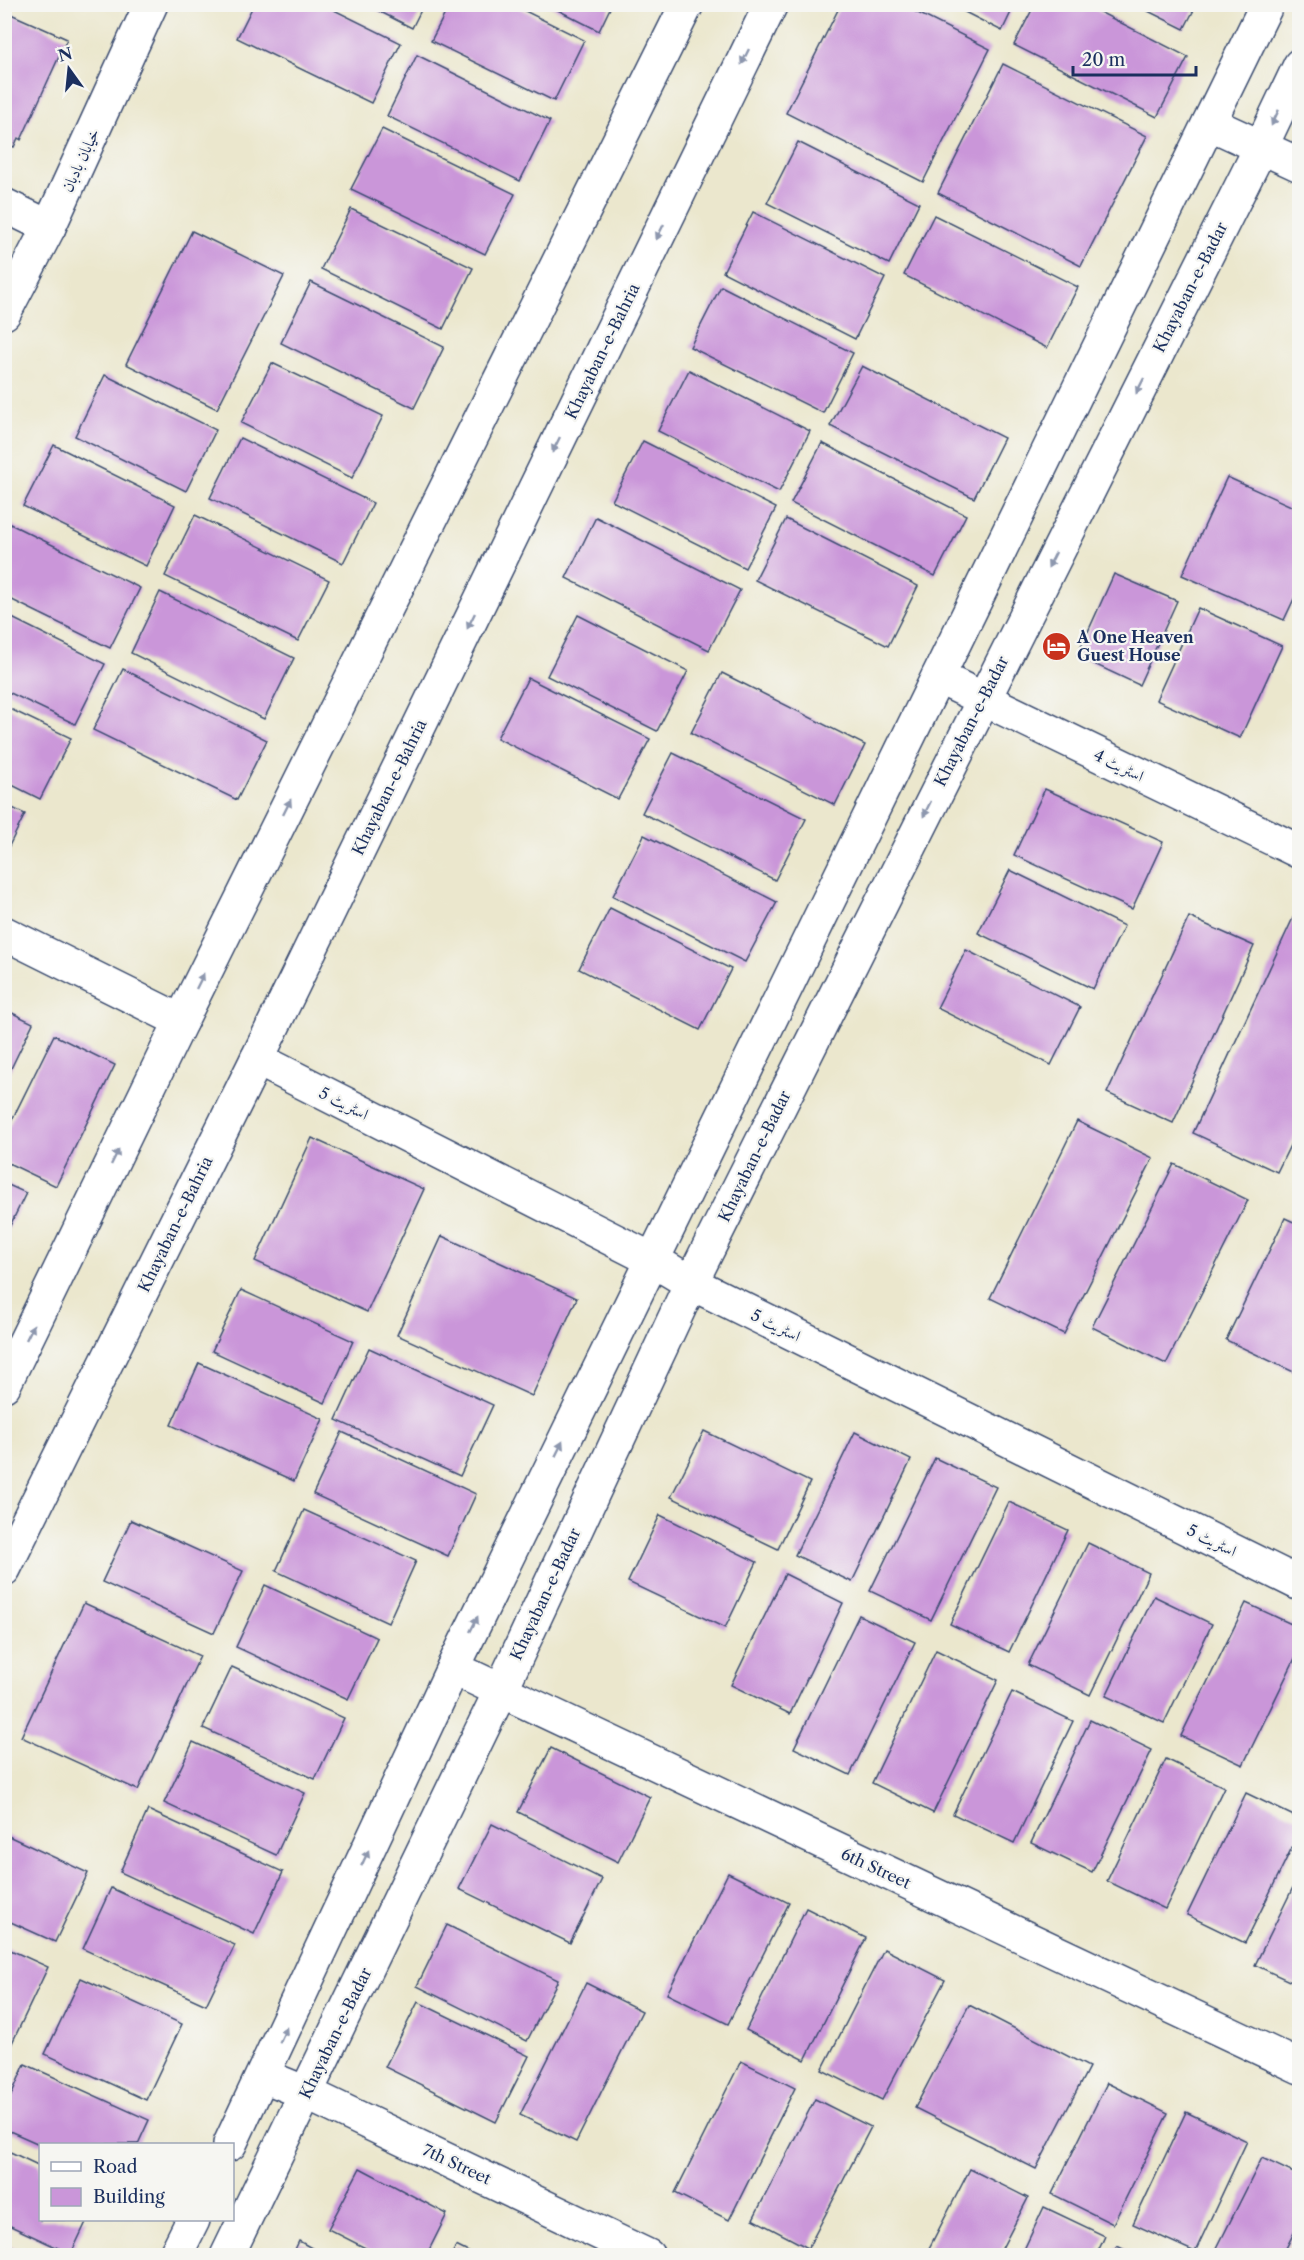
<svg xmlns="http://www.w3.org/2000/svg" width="1304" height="2260" font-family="'Libre Caslon Text',Amiri,serif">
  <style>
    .building { fill: #ca96d9 }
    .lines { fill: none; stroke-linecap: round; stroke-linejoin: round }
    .street-casing { stroke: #3a4b6f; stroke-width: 36 }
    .secondary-casing { stroke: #3a4b6f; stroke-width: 36 }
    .street { stroke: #fff; stroke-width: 33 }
    .secondary { stroke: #fff; stroke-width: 33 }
    .oneway { fill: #8d97ae }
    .labels { text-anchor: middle; stroke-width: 4.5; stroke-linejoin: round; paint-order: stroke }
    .street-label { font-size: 16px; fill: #1b2f5e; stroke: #f6f6f2 }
    .poi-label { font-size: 16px; font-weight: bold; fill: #1b2f5e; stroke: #f6f6f2; text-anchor: start }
  </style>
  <rect width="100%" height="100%" fill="#f6f6f2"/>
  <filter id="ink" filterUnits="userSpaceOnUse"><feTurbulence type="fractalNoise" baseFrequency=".0167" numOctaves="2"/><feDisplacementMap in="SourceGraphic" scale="12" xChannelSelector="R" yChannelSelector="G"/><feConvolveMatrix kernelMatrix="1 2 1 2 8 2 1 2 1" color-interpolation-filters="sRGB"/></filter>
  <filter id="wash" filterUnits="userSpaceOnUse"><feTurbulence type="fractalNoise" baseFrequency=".008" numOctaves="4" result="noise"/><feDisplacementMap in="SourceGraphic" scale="24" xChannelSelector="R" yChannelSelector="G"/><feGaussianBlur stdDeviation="1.35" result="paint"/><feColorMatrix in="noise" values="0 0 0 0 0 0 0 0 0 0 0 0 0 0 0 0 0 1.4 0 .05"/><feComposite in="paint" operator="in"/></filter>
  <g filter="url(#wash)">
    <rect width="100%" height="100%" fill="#ebe7cd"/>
    <g id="blocks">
      <!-- building -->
      <g class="building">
        <polygon points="254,4 322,4 401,43 371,103 237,38"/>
        <polygon points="365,4 424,4 412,28"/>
        <polygon points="450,4 511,4 584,40 554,101 431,41"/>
        <polygon points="546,4 612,4 599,31"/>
        <polygon points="841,4 900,4 990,49 923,182 786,113"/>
        <polygon points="949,4 1015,4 1002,31"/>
        <polygon points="1035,4 1084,4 1188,57 1157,117 1014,45"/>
        <polygon points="1134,4 1197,4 1184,29"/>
        <polygon points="4,11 67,39 21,140 18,138 14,147 4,143"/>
        <polygon points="417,55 550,121 520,181 387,116"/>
        <polygon points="1003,64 1147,136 1081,266 938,193"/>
        <polygon points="382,129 515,194 485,254 351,189"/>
        <polygon points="798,142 919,203 889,264 767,203"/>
        <polygon points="351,209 473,268 443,329 321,269"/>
        <polygon points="753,212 885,278 855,339 723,272"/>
        <polygon points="934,215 1078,287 1047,348 904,275"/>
        <polygon points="192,231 284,276 217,409 126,364"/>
        <polygon points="311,282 444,347 414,408 281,343"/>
        <polygon points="721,286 853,353 823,413 690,347"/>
        <polygon points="272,363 383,416 352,478 241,423"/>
        <polygon points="862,366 1004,438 974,498 830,426"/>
        <polygon points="689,370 810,431 779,492 658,431"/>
        <polygon points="105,375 216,430 186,491 75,436"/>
        <polygon points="240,438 373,503 343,563 210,498"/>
        <polygon points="643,441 776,508 745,568 612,501"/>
        <polygon points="822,443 966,515 935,576 791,503"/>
        <polygon points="54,445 175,505 146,566 23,506"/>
        <polygon points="1227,477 1300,510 1300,586 1284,620 1182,575"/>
        <polygon points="195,515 329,580 298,641 165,576"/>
        <polygon points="596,517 740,590 709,650 566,578"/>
        <polygon points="786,519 918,586 888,646 755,580"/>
        <polygon points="8,523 140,588 110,648 4,596 4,529"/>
        <polygon points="1114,574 1177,601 1139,685 1077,656"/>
        <polygon points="160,592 294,658 264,719 131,653"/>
        <polygon points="1198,608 1282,646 1240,738 1156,700"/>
        <polygon points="4,614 105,664 75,724 4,690"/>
        <polygon points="578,615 688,671 657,731 547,676"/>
        <polygon points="123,669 267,740 237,800 93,730"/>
        <polygon points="722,673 865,745 835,805 691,733"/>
        <polygon points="528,678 650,739 618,799 497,738"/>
        <polygon points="4,706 71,738 40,799 4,781"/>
        <polygon points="673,753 806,819 775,880 642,813"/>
        <polygon points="1045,789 1163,842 1132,909 1014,855"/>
        <polygon points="4,804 25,814 4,856"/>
        <polygon points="644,835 777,902 745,962 613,896"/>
        <polygon points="1010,870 1124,926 1093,989 978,933"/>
        <polygon points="610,908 731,969 700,1030 579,969"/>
        <polygon points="1189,917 1254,946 1173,1123 1107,1093"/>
        <polygon points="1293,918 1300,921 1300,1125 1277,1172 1193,1133"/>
        <polygon points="966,950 1080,1007 1051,1065 937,1008"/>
        <polygon points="4,1009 33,1023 4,1083"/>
        <polygon points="54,1035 115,1065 56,1186 4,1161 4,1136"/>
        <polygon points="1077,1121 1153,1158 1064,1334 990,1298"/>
        <polygon points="312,1138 424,1189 367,1312 255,1261"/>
        <polygon points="1174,1164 1248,1200 1166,1364 1092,1327"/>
        <polygon points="4,1183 26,1193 4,1238"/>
        <polygon points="1285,1218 1300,1225 1300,1375 1226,1340"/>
        <polygon points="442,1236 577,1298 532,1396 397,1335"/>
        <polygon points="241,1290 353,1341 325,1403 212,1351"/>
        <polygon points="369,1348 493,1405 460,1476 336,1420"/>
        <polygon points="199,1363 323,1419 294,1481 171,1425"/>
        <polygon points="704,1431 810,1482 778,1549 671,1497"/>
        <polygon points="342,1432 476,1494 448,1556 313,1494"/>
        <polygon points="855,1432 911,1460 852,1582 795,1555"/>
        <polygon points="935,1458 996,1487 931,1620 870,1591"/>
        <polygon points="1009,1502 1068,1530 1009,1652 950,1624"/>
        <polygon points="304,1510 416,1561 388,1623 276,1571"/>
        <polygon points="660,1515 757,1562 725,1628 628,1582"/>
        <polygon points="131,1520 243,1571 214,1633 102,1582"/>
        <polygon points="1088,1543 1149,1573 1090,1695 1028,1665"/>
        <polygon points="785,1574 843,1603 790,1714 731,1685"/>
        <polygon points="265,1585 377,1638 348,1699 236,1647"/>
        <polygon points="1154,1596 1212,1624 1164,1723 1106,1696"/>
        <polygon points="84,1603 200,1656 138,1790 21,1737"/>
        <polygon points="1246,1603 1300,1628 1300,1648 1243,1765 1181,1736"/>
        <polygon points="859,1615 915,1642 850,1775 794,1748"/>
        <polygon points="936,1650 998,1680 933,1813 872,1783"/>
        <polygon points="232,1667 344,1718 315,1779 203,1728"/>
        <polygon points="1012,1692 1073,1721 1014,1843 953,1814"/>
        <polygon points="1090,1720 1152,1750 1092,1872 1031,1843"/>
        <polygon points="193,1742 305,1793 276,1855 164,1803"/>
        <polygon points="551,1748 650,1797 618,1862 518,1812"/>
        <polygon points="1166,1759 1224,1787 1165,1909 1107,1881"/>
        <polygon points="1246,1793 1300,1819 1300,1831 1245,1943 1187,1915"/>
        <polygon points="148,1810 283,1872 254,1934 120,1872"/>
        <polygon points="492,1824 602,1879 570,1943 459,1889"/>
        <polygon points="4,1834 88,1873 55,1942 4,1919"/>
        <polygon points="728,1873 789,1903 728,2024 667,1994"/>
        <polygon points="1300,1873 1300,1986 1255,1965"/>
        <polygon points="111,1888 235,1945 206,2005 83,1949"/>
        <polygon points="806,1908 866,1938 805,2060 746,2030"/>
        <polygon points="447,1925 558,1980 527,2041 417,1986"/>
        <polygon points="4,1947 48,1967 4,2060"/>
        <polygon points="884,1949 945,1980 882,2100 822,2070"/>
        <polygon points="81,1978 182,2024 146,2100 45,2054"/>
        <polygon points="586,1983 642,2011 576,2142 520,2115"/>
        <polygon points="418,2002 529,2056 496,2122 385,2067"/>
        <polygon points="969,2005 1089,2067 1036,2169 915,2108"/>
        <polygon points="741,2061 795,2088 729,2220 675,2193"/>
        <polygon points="25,2064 149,2120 138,2144 39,2144 5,2129 5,2109"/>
        <polygon points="1107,2083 1168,2113 1113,2224 1052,2194"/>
        <polygon points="815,2099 871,2127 808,2248 753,2219"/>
        <polygon points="1186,2112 1247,2141 1195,2252 1133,2224"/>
        <polygon points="4,2149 40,2166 40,2220 87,2220 71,2254 4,2223"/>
        <polygon points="1262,2158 1300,2176 1300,2221 1282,2256 1213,2256"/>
        <polygon points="360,2168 447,2214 426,2256 381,2256 328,2229"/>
        <polygon points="970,2169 1028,2198 998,2256 925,2256"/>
        <polygon points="1044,2207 1105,2236 1096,2256 1021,2256"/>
        <polygon points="299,2241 326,2256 292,2256"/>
        <polygon points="5,2243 31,2256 5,2256"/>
        <polygon points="456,2246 476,2256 451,2256"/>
        <polygon points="1117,2246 1137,2256 1112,2256"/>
      </g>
    </g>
  </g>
  <g filter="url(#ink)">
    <use href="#blocks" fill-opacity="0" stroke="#3a4b6f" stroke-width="1.5"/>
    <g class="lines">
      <defs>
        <g id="street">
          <polyline points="1209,123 1300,165"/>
          <polyline points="4,205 49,227"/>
          <polyline points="4,313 49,227 151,4"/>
          <polyline points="938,677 1300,852"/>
          <polyline points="4,933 181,1021"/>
          <polyline points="257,1059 651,1259 691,1283 1300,1584"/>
          <polyline points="453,1668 1300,2067"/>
          <polyline points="264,2076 306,2093 648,2256"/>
        </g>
        <g id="secondary">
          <polyline points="4,1385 181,1021 687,4"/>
          <polyline points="4,1569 257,1059 771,4"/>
          <polyline points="230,2144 453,1668 1267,4"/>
          <polyline points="175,2256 193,2220"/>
          <polyline points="227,2256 501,1690 691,1283 1261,147 1300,65"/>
        </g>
      </defs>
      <!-- street casing -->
      <use href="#street" class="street-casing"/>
      <!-- secondary casing -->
      <use href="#secondary" class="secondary-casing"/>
      <!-- street -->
      <use href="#street" class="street"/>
      <!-- secondary -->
      <use href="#secondary" class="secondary"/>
    </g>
    <!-- one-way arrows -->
    <defs><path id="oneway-solid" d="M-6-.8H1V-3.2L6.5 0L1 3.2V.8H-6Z" transform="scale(1.5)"/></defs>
    <g class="oneway">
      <use href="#oneway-solid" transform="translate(745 57) rotate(116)"/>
      <use href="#oneway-solid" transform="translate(1275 118) rotate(115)"/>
      <use href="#oneway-solid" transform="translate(660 232) rotate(116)"/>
      <use href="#oneway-solid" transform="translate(1140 386) rotate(117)"/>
      <use href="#oneway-solid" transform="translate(556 445) rotate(116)"/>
      <use href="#oneway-solid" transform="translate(1052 560) rotate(117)"/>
      <use href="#oneway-solid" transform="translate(471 621) rotate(116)"/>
      <use href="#oneway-solid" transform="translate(287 807) rotate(-64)"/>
      <use href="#oneway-solid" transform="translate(927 809) rotate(116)"/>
      <use href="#oneway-solid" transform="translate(200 981) rotate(-64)"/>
      <use href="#oneway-solid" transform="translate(115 1157) rotate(-64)"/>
      <use href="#oneway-solid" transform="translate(30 1332) rotate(-64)"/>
      <use href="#oneway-solid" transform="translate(559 1449) rotate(-64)"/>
      <use href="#oneway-solid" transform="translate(474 1624) rotate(-64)"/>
      <use href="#oneway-solid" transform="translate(365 1858) rotate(-65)"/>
      <use href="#oneway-solid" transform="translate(283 2035) rotate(-65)"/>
    </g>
  </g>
  <!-- icons -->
  <defs>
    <symbol id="hotel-disc" viewBox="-11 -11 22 22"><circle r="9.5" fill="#c8321e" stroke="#f6f6f2"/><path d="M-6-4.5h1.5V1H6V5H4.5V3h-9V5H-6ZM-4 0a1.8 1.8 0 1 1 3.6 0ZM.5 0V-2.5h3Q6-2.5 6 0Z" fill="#fff"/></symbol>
  </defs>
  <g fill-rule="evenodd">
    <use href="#hotel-disc" x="1040" y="630" width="33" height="33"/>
  </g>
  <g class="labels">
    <!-- street labels -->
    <g class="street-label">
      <text transform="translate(80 160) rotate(-65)" y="6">خیابان بادبان</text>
      <text transform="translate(1190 287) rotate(-63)" y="6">Khayaban-e-Badar</text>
      <text transform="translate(602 351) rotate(-64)" y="6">Khayaban-e-Bahria</text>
      <text transform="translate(971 721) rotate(-63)" y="6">Khayaban-e-Badar</text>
      <text transform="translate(1119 765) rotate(26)" y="6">اسٹریٹ 4</text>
      <text transform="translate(389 787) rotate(-64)" y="6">Khayaban-e-Bahria</text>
      <text transform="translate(344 1103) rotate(27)" y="6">اسٹریٹ 5</text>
      <text transform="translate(754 1156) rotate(-64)" y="6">Khayaban-e-Badar</text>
      <text transform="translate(175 1224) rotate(-64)" y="6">Khayaban-e-Bahria</text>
      <text transform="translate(776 1325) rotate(26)" y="6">اسٹریٹ 5</text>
      <text transform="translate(1212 1540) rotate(26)" y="6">اسٹریٹ 5</text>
      <text transform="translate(545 1594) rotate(-65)" y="6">Khayaban-e-Badar</text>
      <text transform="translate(876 1868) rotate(25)" y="6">6th Street</text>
      <text transform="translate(335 2033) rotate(-64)" y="6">Khayaban-e-Badar</text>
      <text transform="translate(457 2164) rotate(25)" y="6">7th Street</text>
    </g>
    <!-- poi labels -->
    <g class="poi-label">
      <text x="1077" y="643">A One Heaven<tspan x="1077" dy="18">Guest House</tspan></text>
    </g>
  </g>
  <!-- margin -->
  <rect width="1304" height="2260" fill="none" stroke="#f6f6f2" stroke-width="24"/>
  <!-- legend -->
  <rect x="39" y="2143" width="195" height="78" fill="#f6f6f2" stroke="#9ea6b7" stroke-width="1.5"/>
  <rect x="51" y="2162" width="30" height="9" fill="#ffffff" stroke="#9ea6b7" stroke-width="1.5"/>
  <text x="93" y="2173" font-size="18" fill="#1b2f5e">Road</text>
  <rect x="51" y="2188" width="30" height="18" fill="#ca96d9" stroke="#9ea6b7" stroke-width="1.5"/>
  <text x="93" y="2203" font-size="18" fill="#1b2f5e">Building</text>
  <!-- north arrow -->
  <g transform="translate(69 69) rotate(345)" stroke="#f6f6f2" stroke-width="4.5" paint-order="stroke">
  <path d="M0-4.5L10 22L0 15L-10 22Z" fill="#1b2f5e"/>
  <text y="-9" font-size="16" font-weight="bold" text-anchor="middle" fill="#1b2f5e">N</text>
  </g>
  <!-- scale -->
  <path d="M1073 66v9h123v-9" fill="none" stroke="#1b2f5e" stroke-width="3"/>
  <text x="1082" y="66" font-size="18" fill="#1b2f5e" stroke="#f6f6f2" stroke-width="4.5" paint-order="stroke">20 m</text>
</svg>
